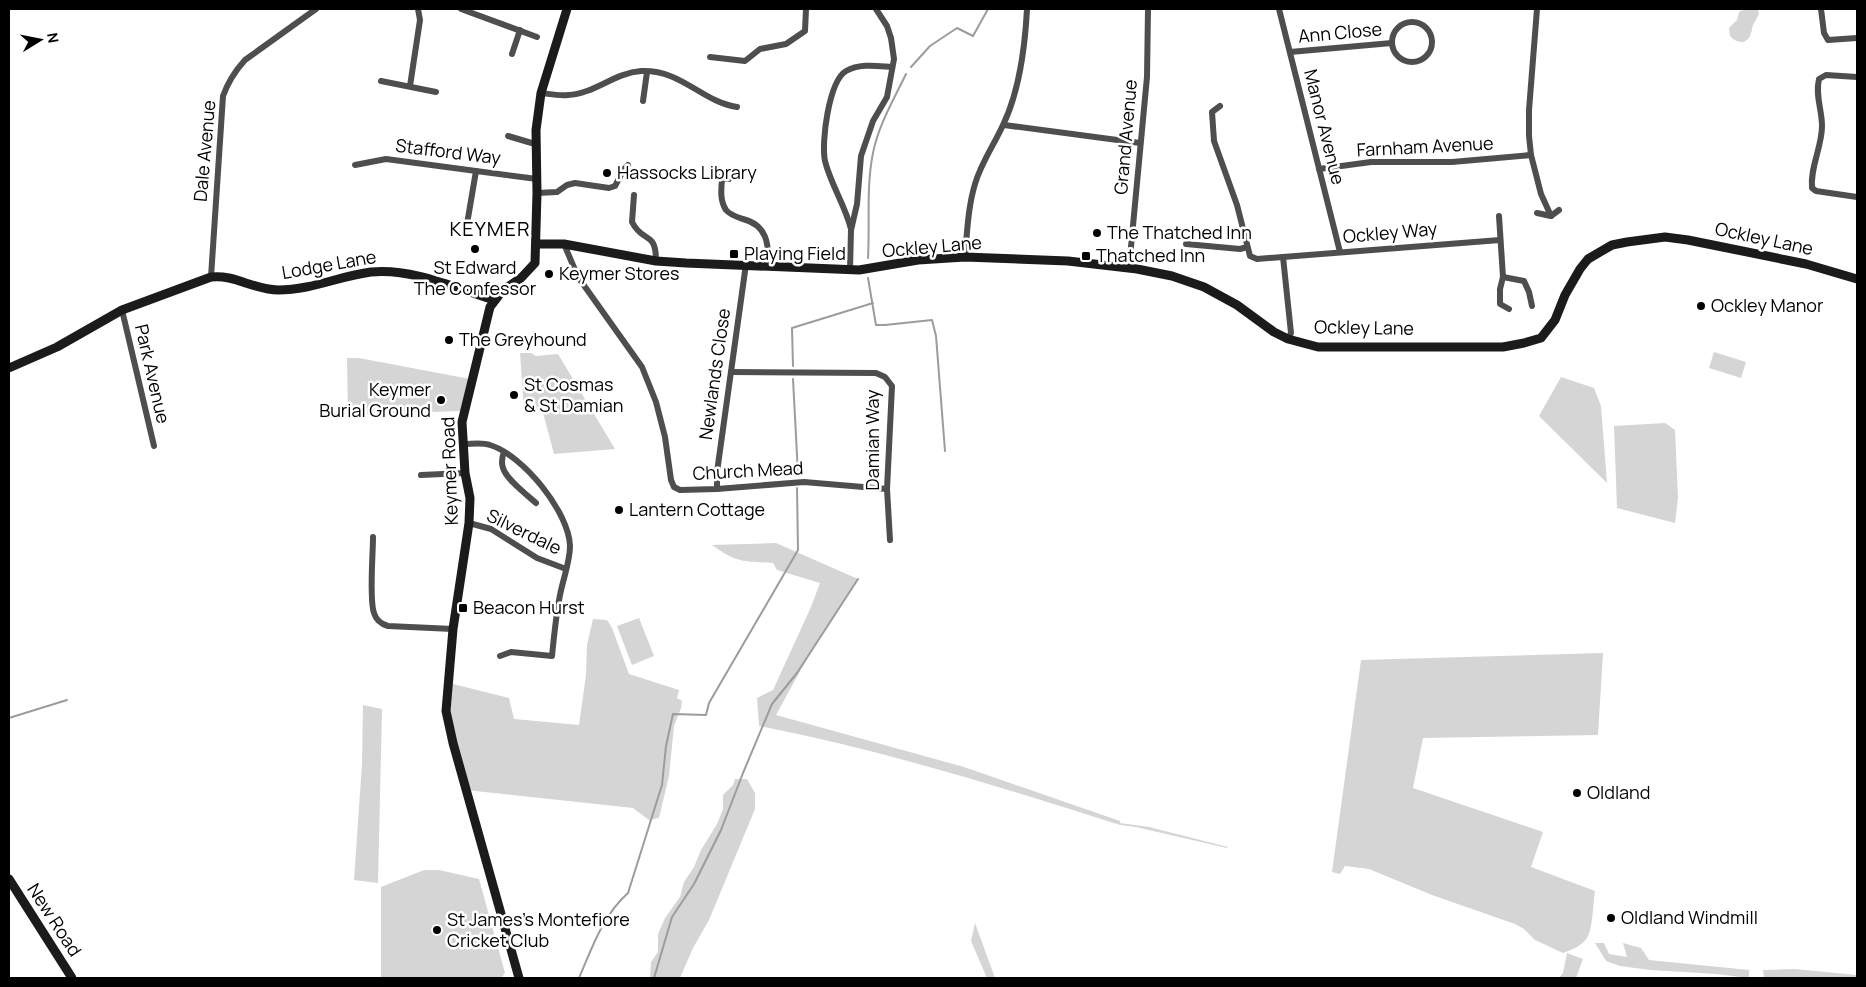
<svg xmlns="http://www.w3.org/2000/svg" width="1866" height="987" font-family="Manrope,sans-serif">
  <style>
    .green { fill: #d5d5d5 }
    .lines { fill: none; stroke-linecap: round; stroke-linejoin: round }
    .stream { stroke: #9c9c9c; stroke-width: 2 }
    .street { stroke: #4e4e4e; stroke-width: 6 }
    .secondary { stroke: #1b1b1b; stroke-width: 9 }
    .poi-dot { fill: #000; stroke: #fff; stroke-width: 2 }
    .labels { text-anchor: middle; stroke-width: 5; stroke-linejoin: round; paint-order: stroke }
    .street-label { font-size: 18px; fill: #000; stroke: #fff }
    .poi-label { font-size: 18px; fill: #000; stroke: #fff; text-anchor: start }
    .quarter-label { font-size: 20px; letter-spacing: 1px; fill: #000; stroke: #fff }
  </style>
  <rect width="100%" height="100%" fill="#fff"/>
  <!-- green -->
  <g class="green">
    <path d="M 1745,9 L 1758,9 L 1759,14 C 1757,18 1755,21 1753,25 C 1752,27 1752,31 1751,33 C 1748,45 1737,44 1730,36 L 1729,28 L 1737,20 L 1739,12 Z"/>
    <polygon points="1714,352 1746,362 1741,378 1709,368"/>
    <polygon points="520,353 531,353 536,356 558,354 615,449 554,454 542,409 524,410"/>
    <polygon points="347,358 359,358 470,379 461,411 348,415"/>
    <polygon points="1561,377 1594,388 1601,406 1607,483 1539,416"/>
    <polygon points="1665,423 1675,430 1678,498 1675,523 1617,508 1614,426"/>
    <path d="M 776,543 L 858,579 L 810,653 L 776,715 L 964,767 L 1120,821 L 1120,823 L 1149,827 L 1228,847 L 1227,848 L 1136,827 L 1120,825 C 1001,787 882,750 759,726 L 757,698 L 773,690 L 811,607 L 820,583 L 777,570 L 773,563 C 742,561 737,563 712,545 Z"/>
    <polygon points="639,618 654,656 632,665 617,626"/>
    <polygon points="593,619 607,620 612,628 629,674 679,690 677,698 682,701 681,708 674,726 669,776 659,818 649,820 633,808 466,790 447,721 449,683 509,698 514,719 579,725 586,675 587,645"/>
    <path d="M 1603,653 L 1598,735 L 1423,738 L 1413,788 L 1543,832 L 1531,867 L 1595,891 C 1593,903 1593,929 1587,938 C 1582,946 1571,950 1563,953 L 1535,940 L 1524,929 L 1515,924 L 1432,895 L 1369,869 L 1345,866 L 1340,874 L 1332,872 L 1361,660 Z"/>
    <polygon points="363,705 382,709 378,883 354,880 362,764"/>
    <polygon points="735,779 747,779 755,793 755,809 709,920 693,948 680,978 650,978 651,962 658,952 658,934 665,918 680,897 684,882 694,867 701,850 717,824 723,809 723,795 733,785"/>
    <polygon points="424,870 439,870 479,879 505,973 501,978 381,978 381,887"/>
    <polygon points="975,923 995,978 987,978 971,941"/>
    <polygon points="1595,943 1604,943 1609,954 1627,957 1623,943 1641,948 1649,960 1749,970 1749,978 1716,974 1650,970 1620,966 1606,961"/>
    <polygon points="1567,953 1583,959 1576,978 1559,978 1563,973"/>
    <polygon points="1795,969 1857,975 1857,978 1764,978 1763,970"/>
  </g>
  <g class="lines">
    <!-- stream -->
    <g class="stream">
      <polyline points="911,67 930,46 957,28 973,36 988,9"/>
      <path d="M 868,258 C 870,223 866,187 873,153 C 878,126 894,99 906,74"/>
      <polyline points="868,278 876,325 885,325 932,320 936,336 945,451"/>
      <polyline points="793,366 792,328 873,303"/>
      <polyline points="793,379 798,474"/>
      <polyline points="9,718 67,700"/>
      <path d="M 579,978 C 592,948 603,915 628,893 L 662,785 L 666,746 L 673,714 L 706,715 L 709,703 L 798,550 L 797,488"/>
      <polyline points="654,978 672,917 694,884 721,830 743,773 772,704 797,673 858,579"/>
    </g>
    <!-- street -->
    <g class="street">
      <polyline points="461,9 537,37"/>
      <polyline points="1279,9 1340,252"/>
      <polyline points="1537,9 1529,110 1529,136 1531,155 1541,194 1551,216 1559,210"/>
      <polyline points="1821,9 1824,33 1828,40 1857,38"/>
      <circle cx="1412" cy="42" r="20"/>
      <polyline points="1290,52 1392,43"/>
      <polyline points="512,54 520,30"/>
      <polyline points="710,57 745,61 760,49 786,44 805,31 806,9"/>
      <path d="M 1857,77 L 1826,75 L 1819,79 C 1815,95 1822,110 1822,126 C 1822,147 1810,167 1812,188 L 1816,191 L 1857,197"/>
      <polyline points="381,81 436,92"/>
      <polyline points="410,86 420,20 418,9"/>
      <path d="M 541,93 C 550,94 559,96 568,95 C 594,94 614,73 641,71 C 681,69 702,102 737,107"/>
      <polyline points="643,101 647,72"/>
      <polyline points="1220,106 1212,112 1214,141 1237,205 1250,256 1257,259 1283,257 1500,240"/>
      <polyline points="1004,125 1140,143"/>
      <polyline points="508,136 535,144"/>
      <polyline points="355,165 386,159 537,179"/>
      <polyline points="1319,169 1371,162 1452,162 1531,155"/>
      <polyline points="714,175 722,179 729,179"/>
      <path d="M 722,179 C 721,190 720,201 726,210 C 730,215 737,217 743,219 C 767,225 769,244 768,265"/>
      <polyline points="537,193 557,192 567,185 575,183 609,188 615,186 624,169 628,165"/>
      <path d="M 634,195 L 632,222 C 643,244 656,230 656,261"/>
      <polyline points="1537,213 1551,216"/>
      <polyline points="1499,216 1503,277 1500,289 1500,304 1509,309"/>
      <polyline points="467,224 476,171"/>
      <path d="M 851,229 C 845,205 831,185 825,161 C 821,142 829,81 846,71 C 860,63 877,66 892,67"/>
      <polyline points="564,244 578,277 642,367 656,402 665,437 671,480 674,487 680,490 717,489 804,482 887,489"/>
      <polyline points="1186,244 1240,249 1247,247"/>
      <path d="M 965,257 C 967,233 968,207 975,184 C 981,163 994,145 1003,125 C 1020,90 1025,47 1027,9"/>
      <polyline points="1283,257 1291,333 1288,339"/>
      <polyline points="1129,268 1147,77 1148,9"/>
      <polyline points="850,270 851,230 857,204 861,156 873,121 887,97 894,59 891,38 887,26 876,9"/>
      <path d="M 211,277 L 223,96 C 228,82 235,71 245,60 L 316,9"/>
      <polyline points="1503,277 1524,281 1529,292 1532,306"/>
      <polyline points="122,310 154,446"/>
      <polyline points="731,372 876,373 885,377 892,386 887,489 890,540"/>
      <path d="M 463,444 C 472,444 482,442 490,445 C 523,455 569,512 570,546 C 570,562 563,579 560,595 C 556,615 554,636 552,656 L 511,652 L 500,656"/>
      <path d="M 504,452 C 502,457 501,462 503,468 C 506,479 527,495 536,503"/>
      <polyline points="421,475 465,473"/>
      <polyline points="717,489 717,472 746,264"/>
      <polyline points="469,523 491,529 537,558 566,569"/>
      <path d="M 373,537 C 373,555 369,599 374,613 C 376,620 381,624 388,626 L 453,629"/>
    </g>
    <!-- secondary -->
    <g class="secondary">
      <polyline points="536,244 564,244 656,261 686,263 859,270 918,260 965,257 1068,261 1137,269 1172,276 1204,287 1237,305 1274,332 1288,339 1318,347 1503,347 1524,343 1541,338 1555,320 1565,295 1580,269 1588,259 1612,245 1627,242 1665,237 1688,240 1806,264 1857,279"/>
      <path d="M 9,368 L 57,347 L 122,310 L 211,277 C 234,274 254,290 278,290 C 312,290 339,276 371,272 C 413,268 455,288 494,300"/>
      <polyline points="9,879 72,978"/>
      <polyline points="519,978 453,743 446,711 453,629 469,523 470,498 465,473 462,422 490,307 503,290 521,278 535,263 537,193 536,130 541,93 567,9"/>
    </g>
  </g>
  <!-- markers -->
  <g class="poi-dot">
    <circle cx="607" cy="173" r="5"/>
    <circle cx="1097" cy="233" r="5"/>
    <circle cx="475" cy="249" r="5"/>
    <rect x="729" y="249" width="10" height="10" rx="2.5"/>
    <rect x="1081" y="251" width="10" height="10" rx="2.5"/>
    <circle cx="549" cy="274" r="5"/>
    <circle cx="1701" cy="306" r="5"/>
    <circle cx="449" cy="340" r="5"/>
    <circle cx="514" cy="395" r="5"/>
    <circle cx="441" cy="400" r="5"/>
    <circle cx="619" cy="510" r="5"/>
    <rect x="458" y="603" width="10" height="10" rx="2.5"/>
    <circle cx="1577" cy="793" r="5"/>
    <circle cx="1611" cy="918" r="5"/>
    <circle cx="437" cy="930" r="5"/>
  </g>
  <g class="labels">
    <!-- street labels -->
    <g class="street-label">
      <text transform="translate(1340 33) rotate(-5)" y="6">Ann Close</text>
      <text transform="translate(1324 127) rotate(76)" y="6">Manor Avenue</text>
      <text transform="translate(1126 137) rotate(-85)" y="6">Grand Avenue</text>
      <text transform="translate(1425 147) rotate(-3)" y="6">Farnham Avenue</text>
      <text transform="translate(205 151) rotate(-85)" y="6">Dale Avenue</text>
      <text transform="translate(448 152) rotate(7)" y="6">Stafford Way</text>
      <text transform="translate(1390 233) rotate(-5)" y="6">Ockley Way</text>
      <text transform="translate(1764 239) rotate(12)" y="6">Ockley Lane</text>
      <text transform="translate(932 247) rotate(-5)" y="6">Ockley Lane</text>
      <text transform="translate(329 265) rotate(-10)" y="6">Lodge Lane</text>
      <text transform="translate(1364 328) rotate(1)" y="6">Ockley Lane</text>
      <text transform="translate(152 374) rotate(77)" y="6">Park Avenue</text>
      <text transform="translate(715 374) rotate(-82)" y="6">Newlands Close</text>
      <text transform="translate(873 440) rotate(-90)" y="6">Damian Way</text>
      <text transform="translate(450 471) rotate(-92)" y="6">Keymer Road</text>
      <text transform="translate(748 471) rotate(-3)" y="6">Church Mead</text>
      <text transform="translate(524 532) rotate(26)" y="6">Silverdale</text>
      <text transform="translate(54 920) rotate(57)" y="6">New Road</text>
    </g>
    <!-- poi labels -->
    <g class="poi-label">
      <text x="617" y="179">Hassocks Library</text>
      <text x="1107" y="239">The Thatched Inn</text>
      <text x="744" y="260">Playing Field</text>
      <text x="1096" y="262">Thatched Inn</text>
      <text x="475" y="274" text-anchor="middle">St Edward<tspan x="475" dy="21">The Confessor</tspan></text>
      <text x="559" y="280">Keymer Stores</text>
      <text x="1711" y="312">Ockley Manor</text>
      <text x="459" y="346">The Greyhound</text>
      <text x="524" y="391">St Cosmas<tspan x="524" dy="21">&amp; St Damian</tspan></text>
      <text x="431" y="396" text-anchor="end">Keymer<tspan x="431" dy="21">Burial Ground</tspan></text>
      <text x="629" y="516">Lantern Cottage</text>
      <text x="473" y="614">Beacon Hurst</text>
      <text x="1587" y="799">Oldland</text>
      <text x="1621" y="924">Oldland Windmill</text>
      <text x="447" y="926">St James's Montefiore<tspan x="447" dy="21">Cricket Club</tspan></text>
    </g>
    <!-- quarter labels -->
    <g class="quarter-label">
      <text x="490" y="236">KEYMER</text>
    </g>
  </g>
  <!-- border -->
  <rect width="1866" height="987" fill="none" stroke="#000000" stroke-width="20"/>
  <!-- north arrow -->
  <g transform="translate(40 40) rotate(80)" stroke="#ffffff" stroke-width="4" paint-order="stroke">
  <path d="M0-4L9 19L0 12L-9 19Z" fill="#000000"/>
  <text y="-8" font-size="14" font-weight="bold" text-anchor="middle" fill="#000000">N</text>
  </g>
</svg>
